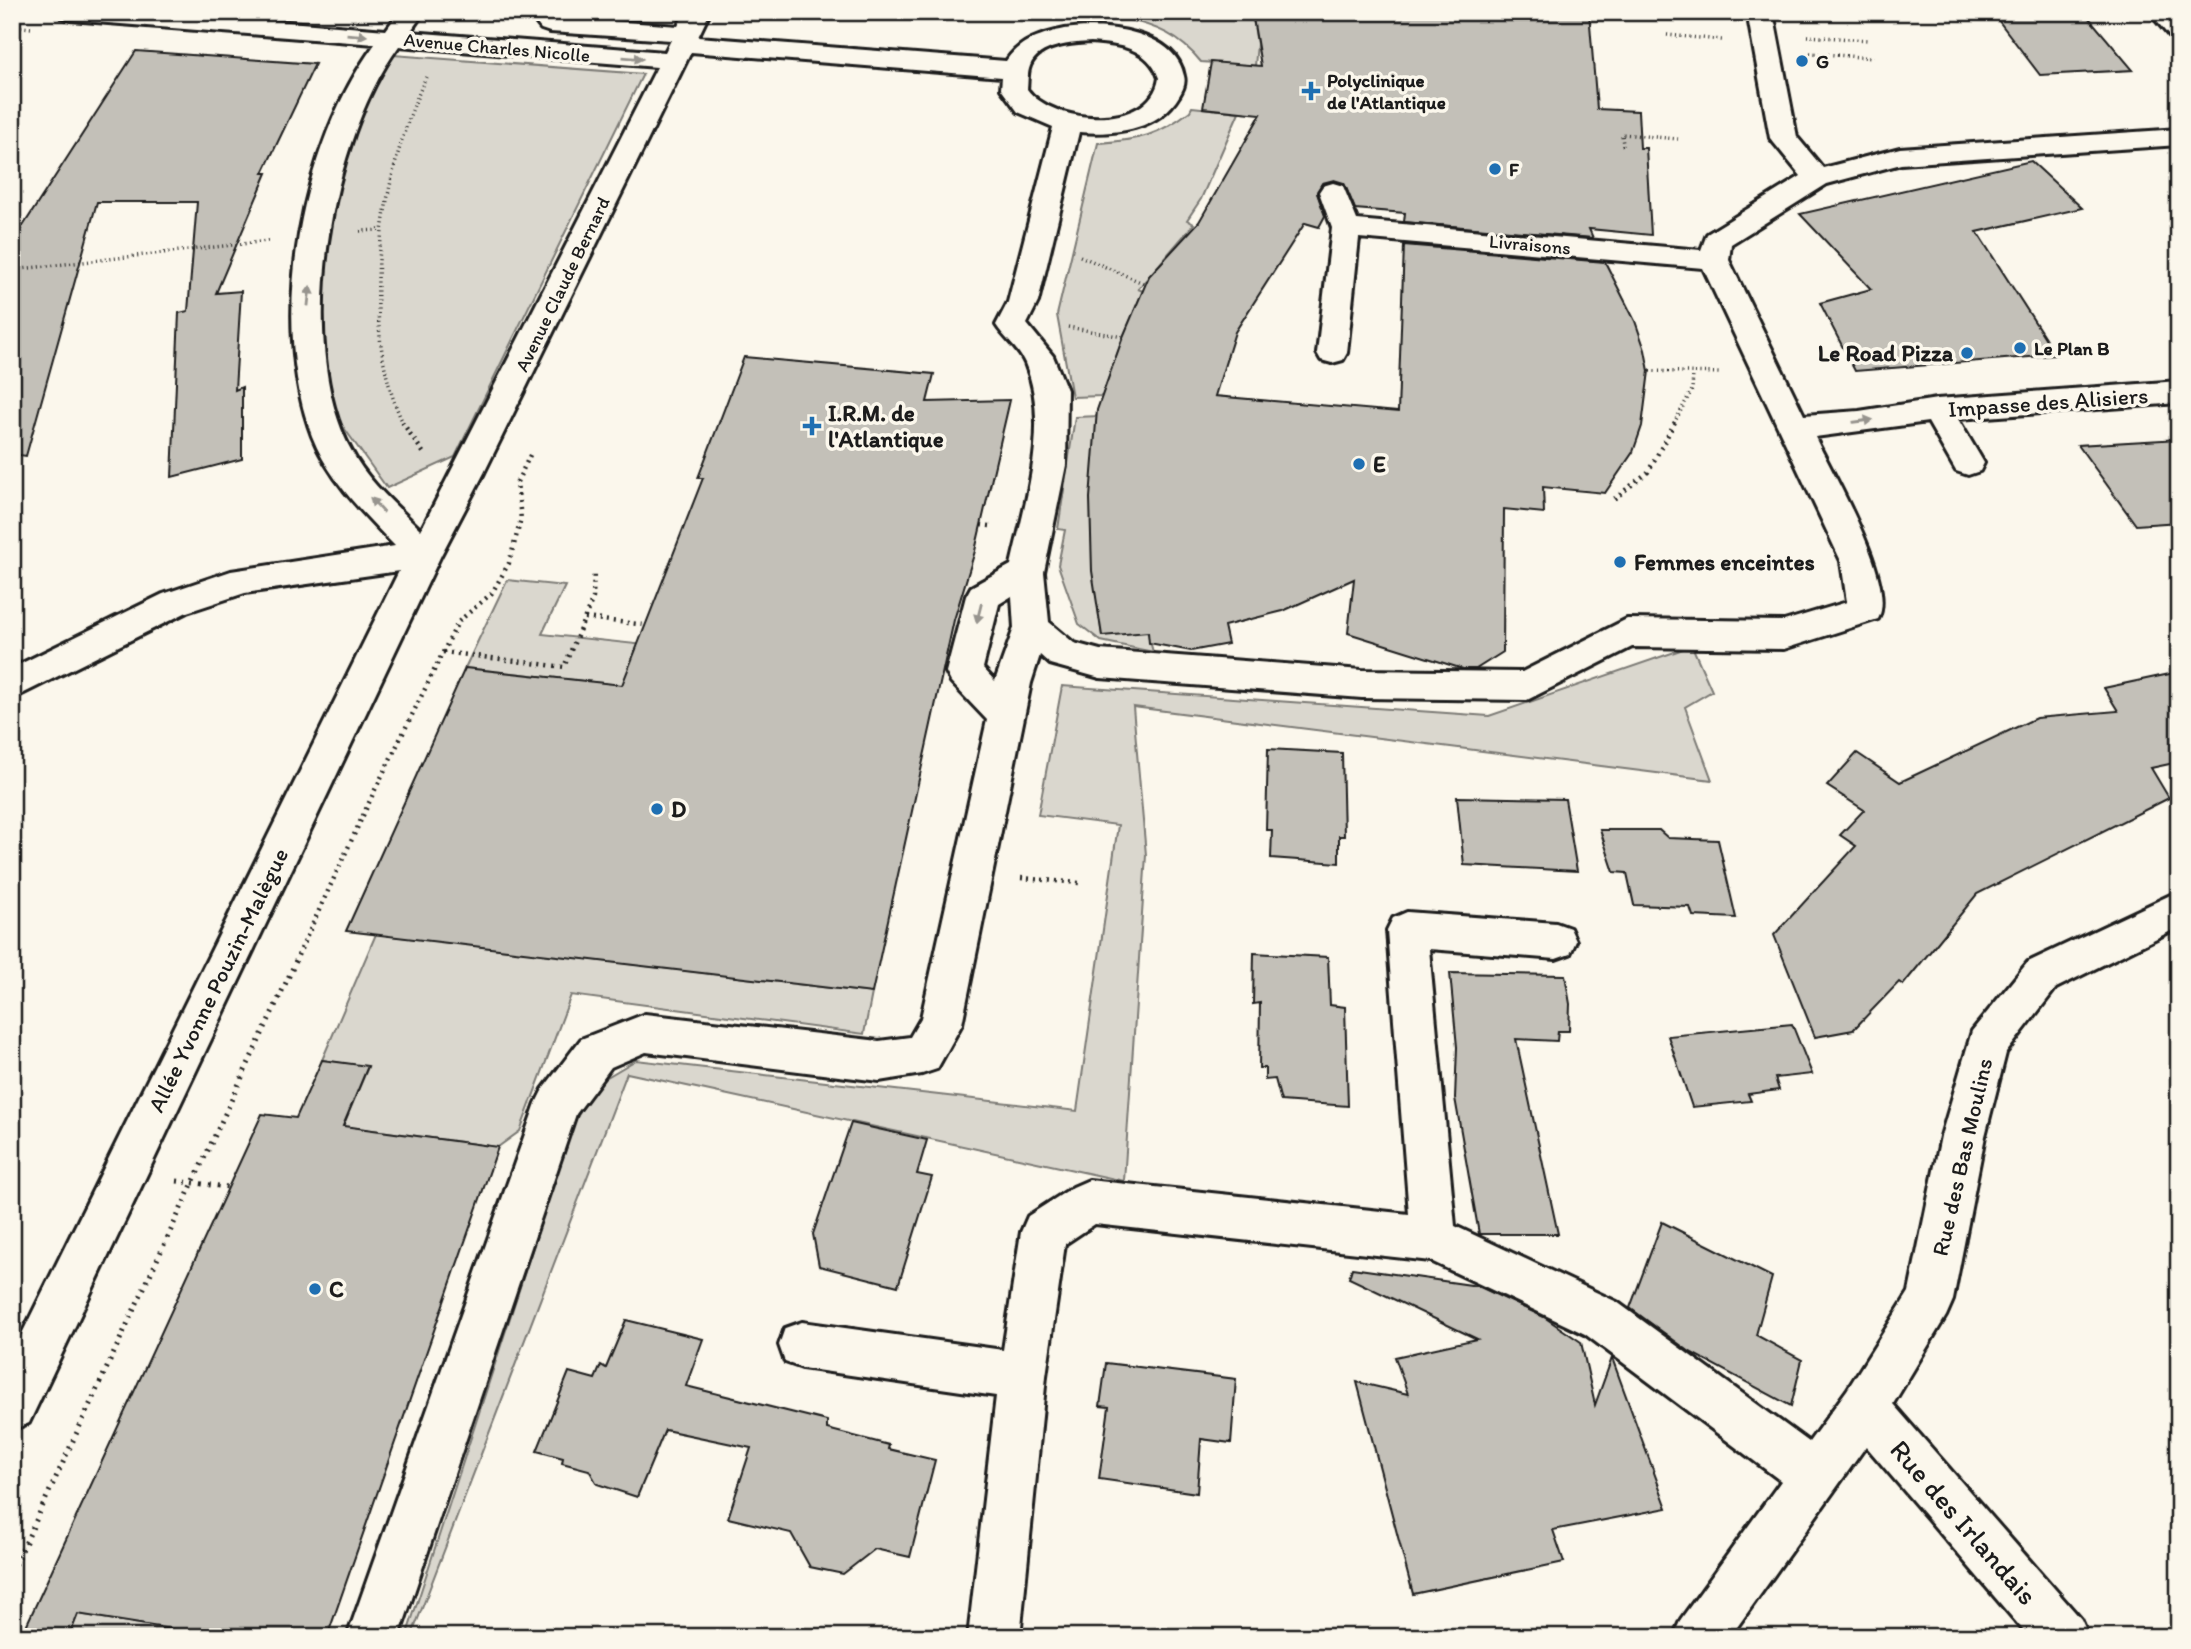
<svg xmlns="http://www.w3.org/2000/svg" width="2191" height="1649" font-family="Itim,sans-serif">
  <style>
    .green { fill: #dad7ce; stroke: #7b7a75; stroke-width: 2 }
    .building { fill: #c3c0b8; stroke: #1c1c1c; stroke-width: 2 }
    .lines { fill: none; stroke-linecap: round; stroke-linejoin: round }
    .minor-casing { stroke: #1c1c1c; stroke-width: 6 }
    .path-far2 { stroke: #1c1c1c; stroke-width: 3.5; stroke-dasharray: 1 3.5; stroke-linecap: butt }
    .path-far1 { stroke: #1c1c1c; stroke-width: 4.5; stroke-dasharray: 2 5; stroke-linecap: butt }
    .path { stroke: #1c1c1c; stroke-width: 5; stroke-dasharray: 2 6; stroke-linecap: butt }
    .minor { fill: #fbf7ec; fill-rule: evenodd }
    .oneway { fill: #97948e }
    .poi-dot { fill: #1f6fb2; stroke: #fbf7ec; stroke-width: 2.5 }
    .labels { text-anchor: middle; stroke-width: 7; stroke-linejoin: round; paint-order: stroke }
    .far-street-label { font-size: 19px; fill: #1c1c1c; stroke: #fbf7ec }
    .far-poi-label { font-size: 19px; font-weight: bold; fill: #1c1c1c; stroke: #fbf7ec; text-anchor: start }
    .poi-label { font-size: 23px; font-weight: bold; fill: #1c1c1c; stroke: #fbf7ec; text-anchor: start }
    .street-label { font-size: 23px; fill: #1c1c1c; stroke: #fbf7ec }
    .near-street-label { font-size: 28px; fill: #1c1c1c; stroke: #fbf7ec }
  </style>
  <rect width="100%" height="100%" fill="#fbf7ec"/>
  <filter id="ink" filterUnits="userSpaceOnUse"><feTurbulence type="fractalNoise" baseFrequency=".0143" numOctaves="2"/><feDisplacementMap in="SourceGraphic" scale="14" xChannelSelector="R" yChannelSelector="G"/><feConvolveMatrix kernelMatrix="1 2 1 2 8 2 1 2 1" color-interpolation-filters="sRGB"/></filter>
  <g filter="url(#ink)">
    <!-- green -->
    <g class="green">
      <path d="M 1127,12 L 1252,12 L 1257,44 L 1255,66 L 1201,62 C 1180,36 1157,26 1125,19 Z"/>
      <polygon points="380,54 643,74 455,457 387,488 314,386 315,236"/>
      <path d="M 1192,107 L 1239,112 L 1201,199 L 1187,220 L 1194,224 L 1138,289 L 1143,291 L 1123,337 L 1102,396 L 1072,397 L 1057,315 L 1098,143 C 1139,140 1158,136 1190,111 Z"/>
      <path d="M 1100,416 C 1086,492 1090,560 1102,635 L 1147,630 L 1153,652 L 1101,641 L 1079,624 L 1058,565 L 1065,530 L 1058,529 L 1075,417 Z"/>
      <polygon points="507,580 565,586 542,634 664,647 648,688 465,668"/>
      <polygon points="1692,646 1712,691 1685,707 1712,780 1133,707 1146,855 1124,1181 627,1073 411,1637 406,1637 573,1124 597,1083 636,1060 1077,1111 1118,825 1038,815 1062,686 1489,716"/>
      <polygon points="376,934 872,993 864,1034 571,995 520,1131 498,1147 343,1126 368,1067 322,1060"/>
      <polygon points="78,1614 221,1637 69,1637"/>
    </g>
    <!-- building -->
    <g class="building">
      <polygon points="1252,12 1589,12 1597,109 1638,111 1640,148 1646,148 1651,235 1589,229 1593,238 1404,222 1405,213 1355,209 1344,183 1334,180 1322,183 1317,193 1325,216 1319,227 1305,223 1235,332 1215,396 1398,412 1404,245 1605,262 1635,321 1645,350 1649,371 1642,426 1633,452 1605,493 1543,487 1544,513 1504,509 1503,652 1476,669 1463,669 1348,633 1354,579 1283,611 1224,626 1228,644 1191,651 1149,643 1148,632 1102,636 1092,571 1090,498 1097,410 1123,337 1149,276 1199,222 1261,114 1203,108 1211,62 1261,66"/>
      <polygon points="1992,12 2084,12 2133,70 2040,75"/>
      <polygon points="136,51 315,64 263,173 267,173 216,293 241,291 235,390 242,387 242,459 172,477 179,313 188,311 197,202 97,202 26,456 12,454 12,227 23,226"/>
      <polygon points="2031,161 2082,208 1977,232 2056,355 1855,371 1820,303 1871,289 1800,214"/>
      <polygon points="744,357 934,374 927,402 1010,400 975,551 954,620 872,993 346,931 465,668 622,685 703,478 698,478"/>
      <polygon points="2179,439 2179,522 2136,525 2078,445"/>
      <polygon points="2179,672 2179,762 2151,768 2169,798 1977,894 1903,985 1899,982 1853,1030 1815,1037 1774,935 1856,846 1840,835 1864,810 1827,786 1857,753 1900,782 2036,718 2118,711 2104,688"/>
      <polygon points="1268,749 1342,753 1344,836 1339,836 1339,863 1271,858 1272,830 1266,830"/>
      <polygon points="1457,797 1565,799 1577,871 1464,865"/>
      <polygon points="1600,830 1659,830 1668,838 1718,840 1736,918 1693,916 1690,907 1634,905 1627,873 1614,872"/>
      <polygon points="1254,953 1328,957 1330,1005 1345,1007 1348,1106 1281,1101 1275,1079 1265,1080 1265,1068 1259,1068 1260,1003 1253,1004"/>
      <polygon points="1450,973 1565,975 1570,1004 1569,1031 1558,1031 1557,1041 1516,1039 1558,1234 1479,1234 1455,1098 1457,1047"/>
      <polygon points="1792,1024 1812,1074 1775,1078 1779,1090 1748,1094 1751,1101 1692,1107 1668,1036"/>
      <polygon points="322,1060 368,1066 343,1126 498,1147 327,1637 221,1637 78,1614 69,1637 21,1637 262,1114 296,1118"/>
      <polygon points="851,1123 927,1140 917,1174 932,1177 898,1286 819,1266 813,1234"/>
      <polygon points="1662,1222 1772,1277 1756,1335 1802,1360 1791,1406 1690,1352 1630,1308"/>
      <polygon points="1352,1268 1478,1286 1544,1317 1581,1342 1595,1405 1612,1358 1667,1508 1553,1530 1564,1562 1413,1594 1357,1382 1408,1394 1395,1357 1477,1339 1349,1278"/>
      <polygon points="626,1320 703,1339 686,1386 827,1421 827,1429 889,1445 888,1449 935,1460 910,1557 875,1549 843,1574 810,1567 791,1533 728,1518 751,1448 665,1430 637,1497 597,1484 589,1470 562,1463 563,1458 537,1451 569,1372 595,1379 601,1365 606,1368"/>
      <polygon points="1106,1363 1236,1379 1231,1443 1201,1439 1197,1493 1099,1479 1109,1407 1100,1406"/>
    </g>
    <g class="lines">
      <defs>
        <g id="minor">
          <path d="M 58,12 L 167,12 L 386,30 L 399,12 L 424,12 L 410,32 L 665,52 L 671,40 L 550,32 L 541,29 L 537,24 L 541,19 L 550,16 L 678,26 L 685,12 L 710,12 L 698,37 L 1006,61 C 1020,40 1041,34 1065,29 C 1101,23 1176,30 1184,76 C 1186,83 1183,90 1179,96 C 1159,130 1115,135 1079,132 L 1038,302 L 1027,324 L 1053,356 L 1067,390 L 1066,465 L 1044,572 L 1049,622 L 1074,643 L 1100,650 L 1362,670 L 1522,672 L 1627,619 L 1784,621 L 1847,602 L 1841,561 L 1703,268 L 1359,238 L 1347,353 L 1343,360 L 1332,363 L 1321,360 L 1317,353 L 1332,228 L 1319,192 L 1323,186 L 1333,183 L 1343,186 L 1357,220 L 1701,250 L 1707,234 L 1801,176 L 1770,138 L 1747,12 L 1773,12 L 1797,137 L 1823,168 L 1900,148 L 2179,129 L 2179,145 L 1901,164 L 1827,184 L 1731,244 L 1729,260 L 1804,415 L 1859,411 L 1937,399 L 2179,381 L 2179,403 L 1958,419 L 1984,463 L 1980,471 L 1968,475 L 1956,471 L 1928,422 L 1815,437 C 1832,473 1898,584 1878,619 L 1784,649 L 1632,647 L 1527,700 L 1362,698 L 1100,678 L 1050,664 L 1040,655 L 1031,683 L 962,1024 L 937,1069 L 922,1074 L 879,1081 L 646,1052 L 611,1067 L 576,1114 L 399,1637 L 347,1637 L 536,1103 L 543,1089 L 581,1039 L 645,1014 L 879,1041 L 910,1037 L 921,1018 L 987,720 L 951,682 L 946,672 L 966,596 L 971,587 L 1011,565 C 1025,503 1051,424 1025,363 C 1019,349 1004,338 996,325 L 1008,302 L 1053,127 L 1018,112 L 1001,89 L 1002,77 L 691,52 L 484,473 L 441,555 L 29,1423 L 12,1430 L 12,1354 L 399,571 L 245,593 L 187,612 L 12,699 L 12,668 L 163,594 L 231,571 L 395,546 C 364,514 329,480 312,436 C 268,319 301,144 375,44 L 70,20 L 61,17 ZM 1091,42 C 1118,44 1149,48 1159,78 C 1151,132 1053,125 1027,89 C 1028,82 1027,73 1030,66 C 1038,45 1072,43 1091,42 ZM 399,46 L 657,67 L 421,530 C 396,505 367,481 351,450 C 294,345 330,139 399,46 ZM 1012,596 L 1014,628 L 995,681 L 983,668 L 999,604 Z"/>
          <polygon points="2149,12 2175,12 2179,16 2179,40 2170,37"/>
          <polygon points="2179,891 2179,927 2056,988 2006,1053 1985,1136 1953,1300 1946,1316 1893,1404 2081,1619 2089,1637 2029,1637 1866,1446 1730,1637 1673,1637 1681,1619 1781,1481 1585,1334 1431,1261 1095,1224 1065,1244 1046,1376 1020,1637 968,1637 996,1396 802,1368 785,1362 779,1345 785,1328 802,1322 1003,1350 1021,1232 1028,1216 1073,1187 1089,1180 1409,1214 1387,930 1393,918 1407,912 1556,923 1570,928 1576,941 1570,954 1556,959 1429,949 1455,1226 1617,1302 1809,1442 1847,1390 1909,1292 1941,1136 1972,1031 2028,962"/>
        </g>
      </defs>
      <!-- minor casing -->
      <use href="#minor" class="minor-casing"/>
      <!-- path-far2 -->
      <g class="path-far2">
        <polyline points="12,26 32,28"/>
        <polyline points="1667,35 1722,40"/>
        <polyline points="1807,36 1868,40"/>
        <polyline points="1810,53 1873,58"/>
        <polyline points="1623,146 1622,134 1678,139"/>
        <polyline points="360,231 380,230"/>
        <polyline points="1080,256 1143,283"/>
        <polyline points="12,270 268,241"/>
        <polyline points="1068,327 1123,337"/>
        <polyline points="1650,371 1720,373"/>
        <path d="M 403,423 C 356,323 381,174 426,77"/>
        <polyline points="1674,423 1692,390 1693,374"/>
      </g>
      <!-- path-far1 -->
      <g class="path-far1">
        <polyline points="402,422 425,455"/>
        <polyline points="1614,499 1648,472 1675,422"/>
        <polyline points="981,525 991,526"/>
        <polyline points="585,618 646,625"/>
        <polyline points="443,652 564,667 593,598 594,571"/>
        <polyline points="1021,878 1079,883"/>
        <polyline points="295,962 373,794 458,622 492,593 509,563 521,519 517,482 532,451"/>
      </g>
      <!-- path -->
      <g class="path">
        <polyline points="177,1181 228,1187"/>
        <polyline points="12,1572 296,961"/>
      </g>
      <!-- minor -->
      <use href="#minor" class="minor"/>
    </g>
    <!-- one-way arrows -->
    <defs><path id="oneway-solid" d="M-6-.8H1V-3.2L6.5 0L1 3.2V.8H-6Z" transform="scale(1.75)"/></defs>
    <g class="oneway">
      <use href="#oneway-solid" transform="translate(357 35) rotate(5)"/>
      <use href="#oneway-solid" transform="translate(633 58) rotate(5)"/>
      <use href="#oneway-solid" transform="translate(309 296) rotate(-84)"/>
      <use href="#oneway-solid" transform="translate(1863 421) rotate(-8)"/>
      <use href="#oneway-solid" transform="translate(377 505) rotate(-133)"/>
      <use href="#oneway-solid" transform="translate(979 613) rotate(104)"/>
    </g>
  </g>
  <!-- markers -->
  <g class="poi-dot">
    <circle cx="1802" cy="61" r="7"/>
    <path d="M1307.5 80.5h7v7h7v7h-7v7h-7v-7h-7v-7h7z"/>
    <circle cx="1495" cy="169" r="7"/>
    <circle cx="2020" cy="348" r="7"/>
    <circle cx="1967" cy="353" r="7"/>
    <path d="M808.5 415.5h7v7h7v7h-7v7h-7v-7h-7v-7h7z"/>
    <circle cx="1359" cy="464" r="7"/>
    <circle cx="1620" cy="562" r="7"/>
    <circle cx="657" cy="809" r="7"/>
    <circle cx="315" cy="1289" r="7"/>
  </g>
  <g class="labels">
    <!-- far-street labels -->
    <g class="far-street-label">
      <text transform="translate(497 47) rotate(5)" y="7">Avenue Charles Nicolle</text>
      <text transform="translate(1530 244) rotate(5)" y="7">Livraisons</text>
      <text transform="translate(562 284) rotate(-64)" y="7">Avenue Claude Bernard</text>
    </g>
    <!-- far-poi labels -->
    <g class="far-poi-label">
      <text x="1816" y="68">G</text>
      <text x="1327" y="87">Polyclinique<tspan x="1327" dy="22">de l'Atlantique</tspan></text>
      <text x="1509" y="176">F</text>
      <text x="2034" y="355">Le Plan B</text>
    </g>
    <!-- poi labels -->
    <g class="poi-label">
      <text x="1953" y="361" text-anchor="end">Le Road Pizza</text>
      <text x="828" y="421">I.R.M. de<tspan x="828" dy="26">l'Atlantique</tspan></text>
      <text x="1373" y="472">E</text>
      <text x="1634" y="570">Femmes enceintes</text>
      <text x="671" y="817">D</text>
      <text x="329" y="1297">C</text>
    </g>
    <!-- street labels -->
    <g class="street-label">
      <text transform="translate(2048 402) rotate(-4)" y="8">Impasse des Alisiers</text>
      <text transform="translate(218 980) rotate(-64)" y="8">Allée Yvonne Pouzin-Malègue</text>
      <text transform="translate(1962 1157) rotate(-77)" y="8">Rue des Bas Moulins</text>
    </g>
    <!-- near-street labels -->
    <g class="near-street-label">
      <text transform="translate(1964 1522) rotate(49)" y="10">Rue des Irlandais</text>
    </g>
  </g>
  <!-- margin -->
  <rect width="2191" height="1649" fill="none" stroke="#fbf7ec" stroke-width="42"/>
  <rect x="21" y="21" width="2149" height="1607" fill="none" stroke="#1c1c1c" stroke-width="2.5" filter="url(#ink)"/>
</svg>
